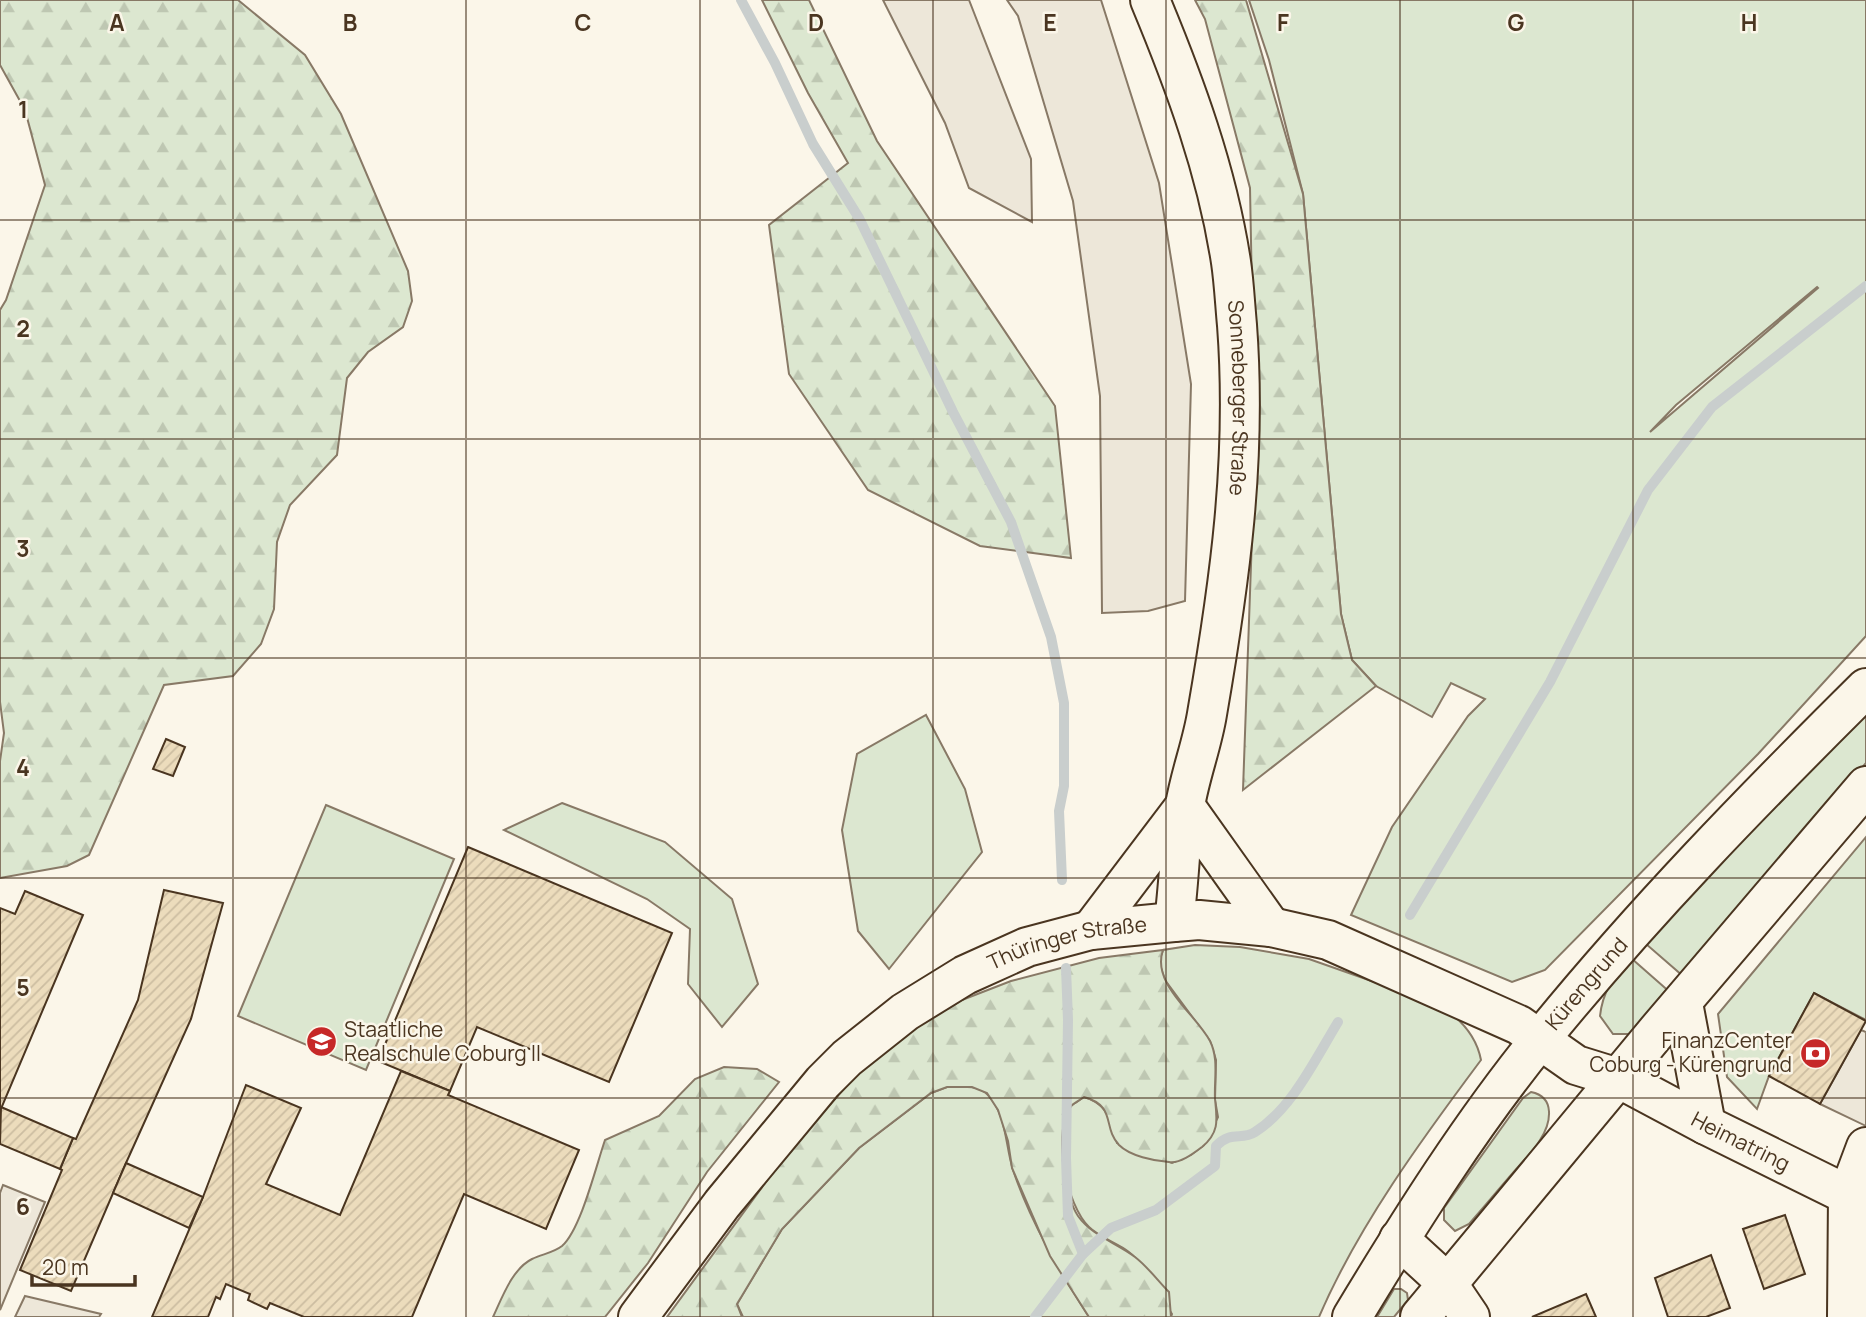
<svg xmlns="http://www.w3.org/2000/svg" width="1866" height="1317" font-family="Manrope,sans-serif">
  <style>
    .grass { fill: #dce7d0; stroke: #887966; stroke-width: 2; fill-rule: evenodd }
    .forest { fill: url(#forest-firs); stroke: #887966; stroke-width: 2 }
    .parking { fill: #ede7d9; stroke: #887966; stroke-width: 2 }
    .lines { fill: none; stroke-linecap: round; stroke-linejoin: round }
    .stream { stroke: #c9cecd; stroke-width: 10 }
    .building { fill: url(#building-hatch); stroke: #4a3520; stroke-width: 2 }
    .minor-casing { stroke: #4a3520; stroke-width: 42 }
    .major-casing { stroke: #4a3520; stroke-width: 42 }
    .minor { stroke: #fbf6e9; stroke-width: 38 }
    .major { stroke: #fbf6e9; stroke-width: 38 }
    .grid { fill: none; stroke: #4a3520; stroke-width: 2; stroke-opacity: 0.55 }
    .labels { text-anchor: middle; stroke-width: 5; stroke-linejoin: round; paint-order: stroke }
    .street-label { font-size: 21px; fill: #4a3520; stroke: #fbf6e9 }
    .poi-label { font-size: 21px; fill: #4a3520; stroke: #fbf6e9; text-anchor: start }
    .grid-label { font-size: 23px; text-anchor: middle; font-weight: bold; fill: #4a3520; stroke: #fbf6e9; stroke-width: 5; stroke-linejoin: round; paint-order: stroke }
  </style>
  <defs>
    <pattern id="forest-firs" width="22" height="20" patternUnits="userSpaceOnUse" patternTransform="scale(1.75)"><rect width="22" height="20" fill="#dce7d0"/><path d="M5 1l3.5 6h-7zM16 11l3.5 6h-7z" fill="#bec7b2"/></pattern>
    <pattern id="building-hatch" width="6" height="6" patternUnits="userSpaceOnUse" patternTransform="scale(1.75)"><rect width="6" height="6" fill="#ecdcbc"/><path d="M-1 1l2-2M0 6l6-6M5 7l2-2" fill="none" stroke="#ccbda1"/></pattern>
  </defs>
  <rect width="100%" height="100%" fill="#fbf6e9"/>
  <!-- grass -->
  <g class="grass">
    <path d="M 1249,0 L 1866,0 L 1866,636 L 1758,754 L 1545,970 L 1512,982 L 1351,915 L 1392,827 L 1468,716 L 1485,699 L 1451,683 L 1432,717 L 1376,686 L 1352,660 L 1341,614 L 1303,194 L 1269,60 ZM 1817,287 L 1818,288 L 1650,432 L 1676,405 Z"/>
    <polygon points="1866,709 1866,763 1683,976 1646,944 1686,896"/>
    <polygon points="926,715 965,789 982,852 889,969 858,931 842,830 857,754"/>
    <polygon points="562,803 665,842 732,899 758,984 722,1027 688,984 690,929 647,899 504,830"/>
    <polygon points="326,805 454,859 366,1070 238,1016"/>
    <polygon points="1866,837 1866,1020 1814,993 1769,1076 1757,1109 1727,1077 1718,1014"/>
    <path d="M 1195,945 L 1240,947 L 1309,959 L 1437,1004 C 1459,1017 1476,1034 1481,1060 C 1422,1139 1358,1226 1319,1317 L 1171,1317 L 1172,1314 C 1161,1297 1151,1276 1137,1260 C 1126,1245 1102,1240 1089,1227 C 1067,1206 1050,1132 1071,1106 C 1074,1103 1080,1100 1084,1097 C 1109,1104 1110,1121 1117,1143 L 1172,1163 L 1191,1155 L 1204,1145 L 1218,1117 L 1215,1100 L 1216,1060 L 1210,1041 L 1165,980 L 1159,962 L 1163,950 Z"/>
    <path d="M 1631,958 L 1672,994 L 1629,1034 L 1613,1034 L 1600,1016 C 1603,989 1614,978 1631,958 Z"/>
    <path d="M 947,1087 C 960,1087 978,1084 988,1095 C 1007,1115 1005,1145 1013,1170 C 1031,1223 1059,1270 1089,1317 L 743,1317 L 737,1304 L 782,1229 L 859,1148 L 931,1093 Z"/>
    <path d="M 1531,1092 C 1556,1097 1551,1123 1540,1140 C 1535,1149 1526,1158 1519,1166 C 1502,1185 1486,1205 1469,1224 L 1455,1231 L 1444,1220 L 1444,1208 L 1523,1098 Z"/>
    <polygon points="1394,1289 1401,1289 1407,1293 1408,1300 1394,1317 1377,1317"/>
  </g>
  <!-- forest -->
  <g class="forest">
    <polygon points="0,0 238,0 305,55 341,114 408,271 412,301 403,327 368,352 347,378 337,455 290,505 277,542 274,609 261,644 233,676 164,685 89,855 67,866 0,878 0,761 4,733 0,702 0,310 6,300 45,185 25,110 0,65"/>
    <polygon points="762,0 809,0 877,141 1055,406 1071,558 980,546 868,490 789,374 769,225 848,163 808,93"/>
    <polygon points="1195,0 1246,0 1303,194 1341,614 1352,660 1376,686 1243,790 1255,452 1250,188 1205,19"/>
    <path d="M 1163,950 C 1151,984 1195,1013 1210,1041 C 1219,1059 1214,1079 1215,1099 C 1217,1119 1220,1132 1202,1147 C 1194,1153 1180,1164 1169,1162 C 1154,1161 1130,1156 1119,1145 C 1102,1127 1117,1106 1084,1097 C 1080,1100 1074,1103 1071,1106 C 1054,1127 1064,1196 1078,1216 C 1092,1236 1117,1243 1135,1257 C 1148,1267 1158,1281 1169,1292 L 1171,1317 L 1089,1317 L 1050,1256 L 1012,1168 L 1008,1141 L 998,1110 L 987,1093 L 972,1087 L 947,1087 L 931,1093 L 859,1148 L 782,1229 L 737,1304 L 742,1317 L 667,1317 L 790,1149 L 869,1061 L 906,1033 L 962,1000 L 1011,981 L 1099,958 Z"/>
    <path d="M 724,1067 L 757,1069 L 779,1082 L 707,1172 L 648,1263 L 605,1317 L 493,1317 C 502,1298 512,1269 532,1259 C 542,1254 553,1253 562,1246 C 581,1229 596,1166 605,1140 L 659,1116 L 695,1079 Z"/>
  </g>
  <!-- parking -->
  <g class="parking">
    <polygon points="883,0 969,0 1031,159 1032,222 969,188 945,123"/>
    <polygon points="1007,0 1101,0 1159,183 1191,384 1185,601 1148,611 1102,613 1100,396 1073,201 1018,16"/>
    <polygon points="1861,1030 1866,1032 1866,1126 1820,1104"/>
    <polygon points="3,1185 45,1202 0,1310 0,1193"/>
    <polygon points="25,1296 101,1314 99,1317 15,1317"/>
  </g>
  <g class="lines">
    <!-- stream -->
    <g class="stream">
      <polyline points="741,0 775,63 813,144 859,218 953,412 1011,522 1051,637 1064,703 1064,786 1059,811 1062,880"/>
      <polyline points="1410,915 1550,682 1648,490 1712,407 1866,286"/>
      <polyline points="1066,968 1068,1020 1066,1158 1068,1216 1083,1254"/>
      <path d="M 1035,1317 L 1083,1254 L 1111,1228 L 1156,1210 L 1215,1166 L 1216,1146 C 1232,1130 1241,1141 1255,1132 C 1292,1109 1316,1058 1338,1022"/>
    </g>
  </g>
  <!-- building -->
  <g class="building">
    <polygon points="166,739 185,747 173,776 153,769"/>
    <polygon points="468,847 672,933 609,1082 477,1027 450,1091 378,1061"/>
    <polygon points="164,890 223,903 191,1019 126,1163 71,1291 20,1270 62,1170 60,1169 73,1138 76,1139 138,1000"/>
    <polygon points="25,891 83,915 0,1111 0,908 15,914"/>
    <polygon points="1814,993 1866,1021 1820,1104 1769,1076"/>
    <polygon points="401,1071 450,1091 448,1095 579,1150 546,1229 464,1194 412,1317 304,1317 270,1303 267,1309 248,1300 250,1294 226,1284 220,1299 216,1297 208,1317 152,1317 203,1197 246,1085 301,1108 266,1184 340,1215"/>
    <polygon points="1,1107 73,1138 60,1169 0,1144"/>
    <polygon points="126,1163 203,1197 189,1228 113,1193"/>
    <polygon points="1785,1215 1805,1274 1764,1289 1743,1229"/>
    <polygon points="1711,1255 1730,1308 1706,1317 1668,1317 1655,1278"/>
    <polygon points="1586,1294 1596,1317 1532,1317"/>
  </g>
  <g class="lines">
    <defs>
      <g id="minor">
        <path id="s1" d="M 1150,0 C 1185,84 1217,171 1231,262 C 1234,282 1235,304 1237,325 C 1247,459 1230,581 1207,714 C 1202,745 1190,775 1185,806 C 1180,844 1179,883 1174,922"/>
        <polyline points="1185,806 1271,927"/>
        <polyline points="1091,930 1185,806"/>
        <polyline points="1683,1003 1706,1125"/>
        <polyline points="1399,1239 1447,1283 1470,1317"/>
        <path id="s2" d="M 638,1317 L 722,1204 L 823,1082 L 847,1058 L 905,1012 L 965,975 L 1027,947 L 1091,930 L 1174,922 L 1199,920 L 1271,927 L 1328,940 L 1519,1025 L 1576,1065 L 1618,1078 L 1706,1125 L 1866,1204"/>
        <polyline points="1847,1317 1848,1195 1866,1147"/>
      </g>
      <g id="major">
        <path id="s3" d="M 1352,1317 C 1410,1221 1471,1124 1542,1037 C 1643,913 1753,800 1866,688"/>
        <polyline points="1420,1317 1658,1030 1866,786"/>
      </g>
    </defs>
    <!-- minor casing -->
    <use href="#minor" class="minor-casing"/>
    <!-- major casing -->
    <use href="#major" class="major-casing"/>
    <!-- minor -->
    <use href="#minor" class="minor"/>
    <!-- major -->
    <use href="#major" class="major"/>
  </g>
  <!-- grid -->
  <path class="grid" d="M 233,0 L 233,1317M 466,0 L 466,1317M 700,0 L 700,1317M 933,0 L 933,1317M 1166,0 L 1166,1317M 1400,0 L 1400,1317M 1633,0 L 1633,1317M 0,220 L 1866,220M 0,439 L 1866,439M 0,658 L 1866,658M 0,878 L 1866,878M 0,1098 L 1866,1098"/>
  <!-- icons -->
  <defs>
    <symbol id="school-disc" viewBox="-11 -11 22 22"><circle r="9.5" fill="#c62828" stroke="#fbf6e9"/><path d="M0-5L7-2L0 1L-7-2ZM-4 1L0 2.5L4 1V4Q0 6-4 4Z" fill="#fff"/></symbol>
    <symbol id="bank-disc" viewBox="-11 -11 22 22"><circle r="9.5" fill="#c62828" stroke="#fbf6e9"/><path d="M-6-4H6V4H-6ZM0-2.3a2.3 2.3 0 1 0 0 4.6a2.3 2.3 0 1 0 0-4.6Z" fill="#fff"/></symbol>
  </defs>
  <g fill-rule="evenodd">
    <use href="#school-disc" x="304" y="1024" width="35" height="35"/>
    <use href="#bank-disc" x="1798" y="1036" width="35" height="35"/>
  </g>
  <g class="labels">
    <!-- street labels -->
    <g class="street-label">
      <text dy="7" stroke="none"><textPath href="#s1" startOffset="411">Sonneberger Straße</textPath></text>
      <text dy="7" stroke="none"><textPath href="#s2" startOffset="586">Thüringer Straße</textPath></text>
      <text dy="7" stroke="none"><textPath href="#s3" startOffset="408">Kürengrund</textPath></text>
      <text dy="7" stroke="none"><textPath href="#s2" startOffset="1312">Heimatring</textPath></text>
    </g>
    <!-- poi labels -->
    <g class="poi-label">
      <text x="344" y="1037">Staatliche<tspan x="344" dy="24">Realschule Coburg II</tspan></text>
      <text x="1792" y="1048" text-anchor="end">FinanzCenter<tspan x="1792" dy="24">Coburg - Kürengrund</tspan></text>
    </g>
  </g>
  <g class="grid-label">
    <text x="117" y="31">A</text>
    <text x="350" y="31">B</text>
    <text x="583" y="31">C</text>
    <text x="816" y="31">D</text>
    <text x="1050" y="31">E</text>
    <text x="1283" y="31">F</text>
    <text x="1516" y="31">G</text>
    <text x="1749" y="31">H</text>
    <text x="23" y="118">1</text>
    <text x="23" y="337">2</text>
    <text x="23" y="557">3</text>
    <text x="23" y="776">4</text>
    <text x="23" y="996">5</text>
    <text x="23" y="1215">6</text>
  </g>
  <!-- scale -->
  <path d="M32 1275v10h103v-10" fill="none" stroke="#4a3520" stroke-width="3.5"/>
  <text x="42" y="1275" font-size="21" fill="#4a3520" stroke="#fbf6e9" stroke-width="5" paint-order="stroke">20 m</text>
</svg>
